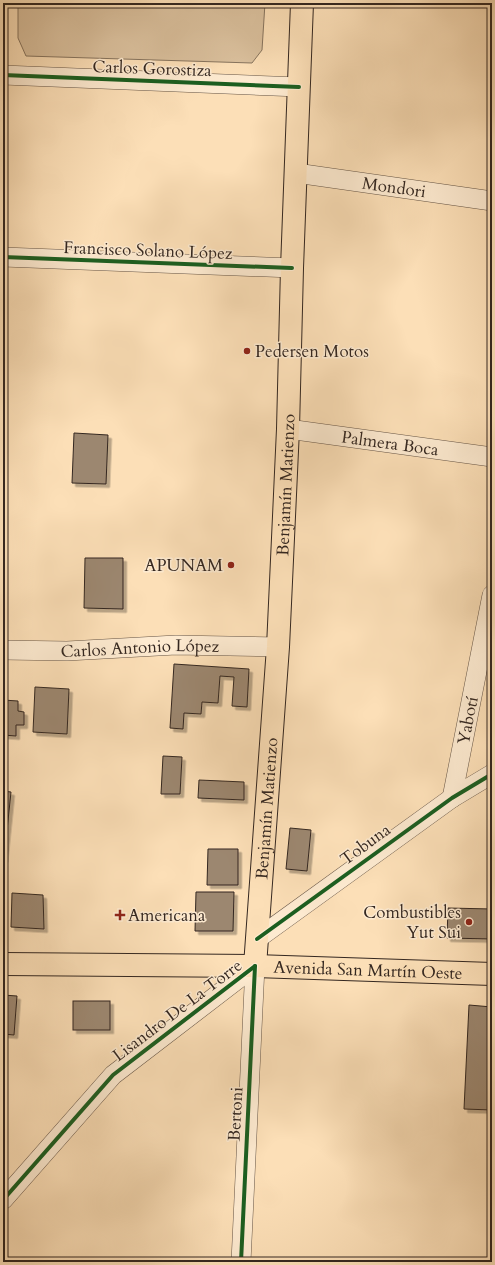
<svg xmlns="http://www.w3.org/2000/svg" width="495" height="1265" font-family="Cardo,serif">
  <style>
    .green { fill: #dac09d; stroke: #87745e }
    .building { fill: #9c876f; stroke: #342720; filter: url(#shadow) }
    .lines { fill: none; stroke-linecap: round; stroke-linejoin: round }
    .minor-casing { stroke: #665546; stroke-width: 20 }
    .major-casing { stroke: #342720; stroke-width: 24 }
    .minor { stroke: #fdead0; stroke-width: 19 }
    .major { stroke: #fcdfb7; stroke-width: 22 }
    .cycleway-casing { stroke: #fdead0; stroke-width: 6 }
    .cycleway { stroke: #1b5e20; stroke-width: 4 }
    .poi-dot { fill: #8f2418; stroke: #fdead0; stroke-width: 1.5 }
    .labels { text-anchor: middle; stroke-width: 3; stroke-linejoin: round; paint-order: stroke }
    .street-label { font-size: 17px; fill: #342720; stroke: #fdead0 }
    .poi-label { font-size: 17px; fill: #342720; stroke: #fdead0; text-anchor: start }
  </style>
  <defs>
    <filter id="shadow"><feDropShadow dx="3.5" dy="3.5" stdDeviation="0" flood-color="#0004"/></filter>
  </defs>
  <rect width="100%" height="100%" fill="#fcdfb7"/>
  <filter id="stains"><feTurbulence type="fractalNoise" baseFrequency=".005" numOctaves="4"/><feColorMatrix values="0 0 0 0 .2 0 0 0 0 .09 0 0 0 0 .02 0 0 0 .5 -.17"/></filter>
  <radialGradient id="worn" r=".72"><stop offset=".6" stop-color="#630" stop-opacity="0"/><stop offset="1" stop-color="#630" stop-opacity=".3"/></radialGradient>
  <!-- green -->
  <polygon class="green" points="18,3 265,3 262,50 252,63 26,56 18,38"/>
  <!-- building -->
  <g class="building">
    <polygon points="74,433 108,435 106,484 72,483"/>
    <polygon points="85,558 123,558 123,609 84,608"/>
    <polygon points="174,664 249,669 247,707 232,706 234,677 220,676 218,703 202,702 201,714 184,713 183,729 170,728"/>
    <polygon points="35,687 69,689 67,734 33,732"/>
    <polygon points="3,700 18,701 18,711 24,712 24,725 16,725 16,736 3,735"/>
    <polygon points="163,756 182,757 180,794 161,794"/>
    <polygon points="199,780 244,782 244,800 198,798"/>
    <polygon points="3,791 11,792 4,859 3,859"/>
    <polygon points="290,828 311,830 307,871 286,869"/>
    <polygon points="208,849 238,849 238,885 207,885"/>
    <polygon points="196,892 234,892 233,931 195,931"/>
    <polygon points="12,893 43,895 44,929 11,927"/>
    <polygon points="448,908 492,909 492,939 447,938"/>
    <polygon points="3,995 17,996 14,1035 3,1034"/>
    <rect x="73" y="1001" width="37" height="29"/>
    <polygon points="469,1005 492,1007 492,1110 464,1109"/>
  </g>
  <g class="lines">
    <defs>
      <g id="minor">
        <polyline points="3,75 299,87"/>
        <path id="s1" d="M 296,173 L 492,201"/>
        <polyline points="3,257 292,268"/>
        <path id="s2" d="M 288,429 L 492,457"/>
        <path id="s3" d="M 3,650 L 67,651 L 176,645 L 278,647"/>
        <path id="s4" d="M 452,798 L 492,595"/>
        <polyline points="257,939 452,798 492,774"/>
        <polyline points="3,1200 113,1075 255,966"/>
        <polyline points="241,1262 255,966"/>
      </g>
      <g id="major">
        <path id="s5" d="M 3,964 L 255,966 L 492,974"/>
        <path id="s6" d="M 255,966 L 278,647 L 288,429 L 292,268 L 302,3"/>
      </g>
    </defs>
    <!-- minor casing -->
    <use href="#minor" class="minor-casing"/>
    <!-- major casing -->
    <use href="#major" class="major-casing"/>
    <!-- minor -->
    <use href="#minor" class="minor"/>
    <!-- major -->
    <use href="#major" class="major"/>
    <defs>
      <g id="cycleway">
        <polyline points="3,75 299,87"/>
        <polyline points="3,257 292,268"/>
        <polyline points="257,939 452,798 492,774"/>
        <polyline points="3,1200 113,1075 255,966"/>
        <polyline points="241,1262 255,966"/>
      </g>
    </defs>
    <!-- cycleway casing -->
    <use href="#cycleway" class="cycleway-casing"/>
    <!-- cycleway -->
    <use href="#cycleway" class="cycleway"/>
  </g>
  <!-- markers -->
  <g class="poi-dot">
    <circle cx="247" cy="351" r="4"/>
    <circle cx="231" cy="565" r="4"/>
    <path d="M118 909h4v4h4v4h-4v4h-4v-4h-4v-4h4z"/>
    <circle cx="469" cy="922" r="4"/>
  </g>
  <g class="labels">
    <!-- street labels -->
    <g class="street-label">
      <text transform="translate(152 68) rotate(2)" y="6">Carlos Gorostiza</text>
      <text dy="6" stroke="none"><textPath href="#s1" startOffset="99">Mondori</textPath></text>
      <text transform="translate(148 250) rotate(2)" y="6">Francisco Solano López</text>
      <text dy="6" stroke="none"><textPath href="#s2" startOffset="103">Palmera Boca</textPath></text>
      <text dy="6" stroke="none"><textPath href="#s6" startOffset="482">Benjamín Matienzo</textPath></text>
      <text dy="6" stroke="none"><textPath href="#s3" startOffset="137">Carlos Antonio López</textPath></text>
      <text dy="6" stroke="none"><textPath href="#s4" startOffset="79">Yabotí</textPath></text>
      <text dy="6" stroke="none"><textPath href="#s6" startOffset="158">Benjamín Matienzo</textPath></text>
      <text transform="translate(365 844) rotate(-36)" y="6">Tobuna</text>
      <text dy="6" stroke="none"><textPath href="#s5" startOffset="365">Avenida San Martín Oeste</textPath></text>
      <text transform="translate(177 1010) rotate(-37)" y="6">Lisandro De La Torre</text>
      <text transform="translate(235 1114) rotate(-87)" y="6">Bertoni</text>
    </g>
    <!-- poi labels -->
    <g class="poi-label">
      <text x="255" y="357">Pedersen Motos</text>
      <text x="223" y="571" text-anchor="end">APUNAM</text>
      <text x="461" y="918" text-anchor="end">Combustibles<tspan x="461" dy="20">Yut Sui</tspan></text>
      <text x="128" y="921">Americana</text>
    </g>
  </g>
  <!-- margin -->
  <rect width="495" height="1265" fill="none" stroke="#fcdfb7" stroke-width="16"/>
  <rect x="4" y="4" width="487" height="1257" fill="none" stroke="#342720" stroke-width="2"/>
  <rect x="8" y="8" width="479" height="1249" fill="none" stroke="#342720"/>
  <rect width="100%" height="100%" filter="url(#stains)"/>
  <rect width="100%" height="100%" fill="url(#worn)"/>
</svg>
